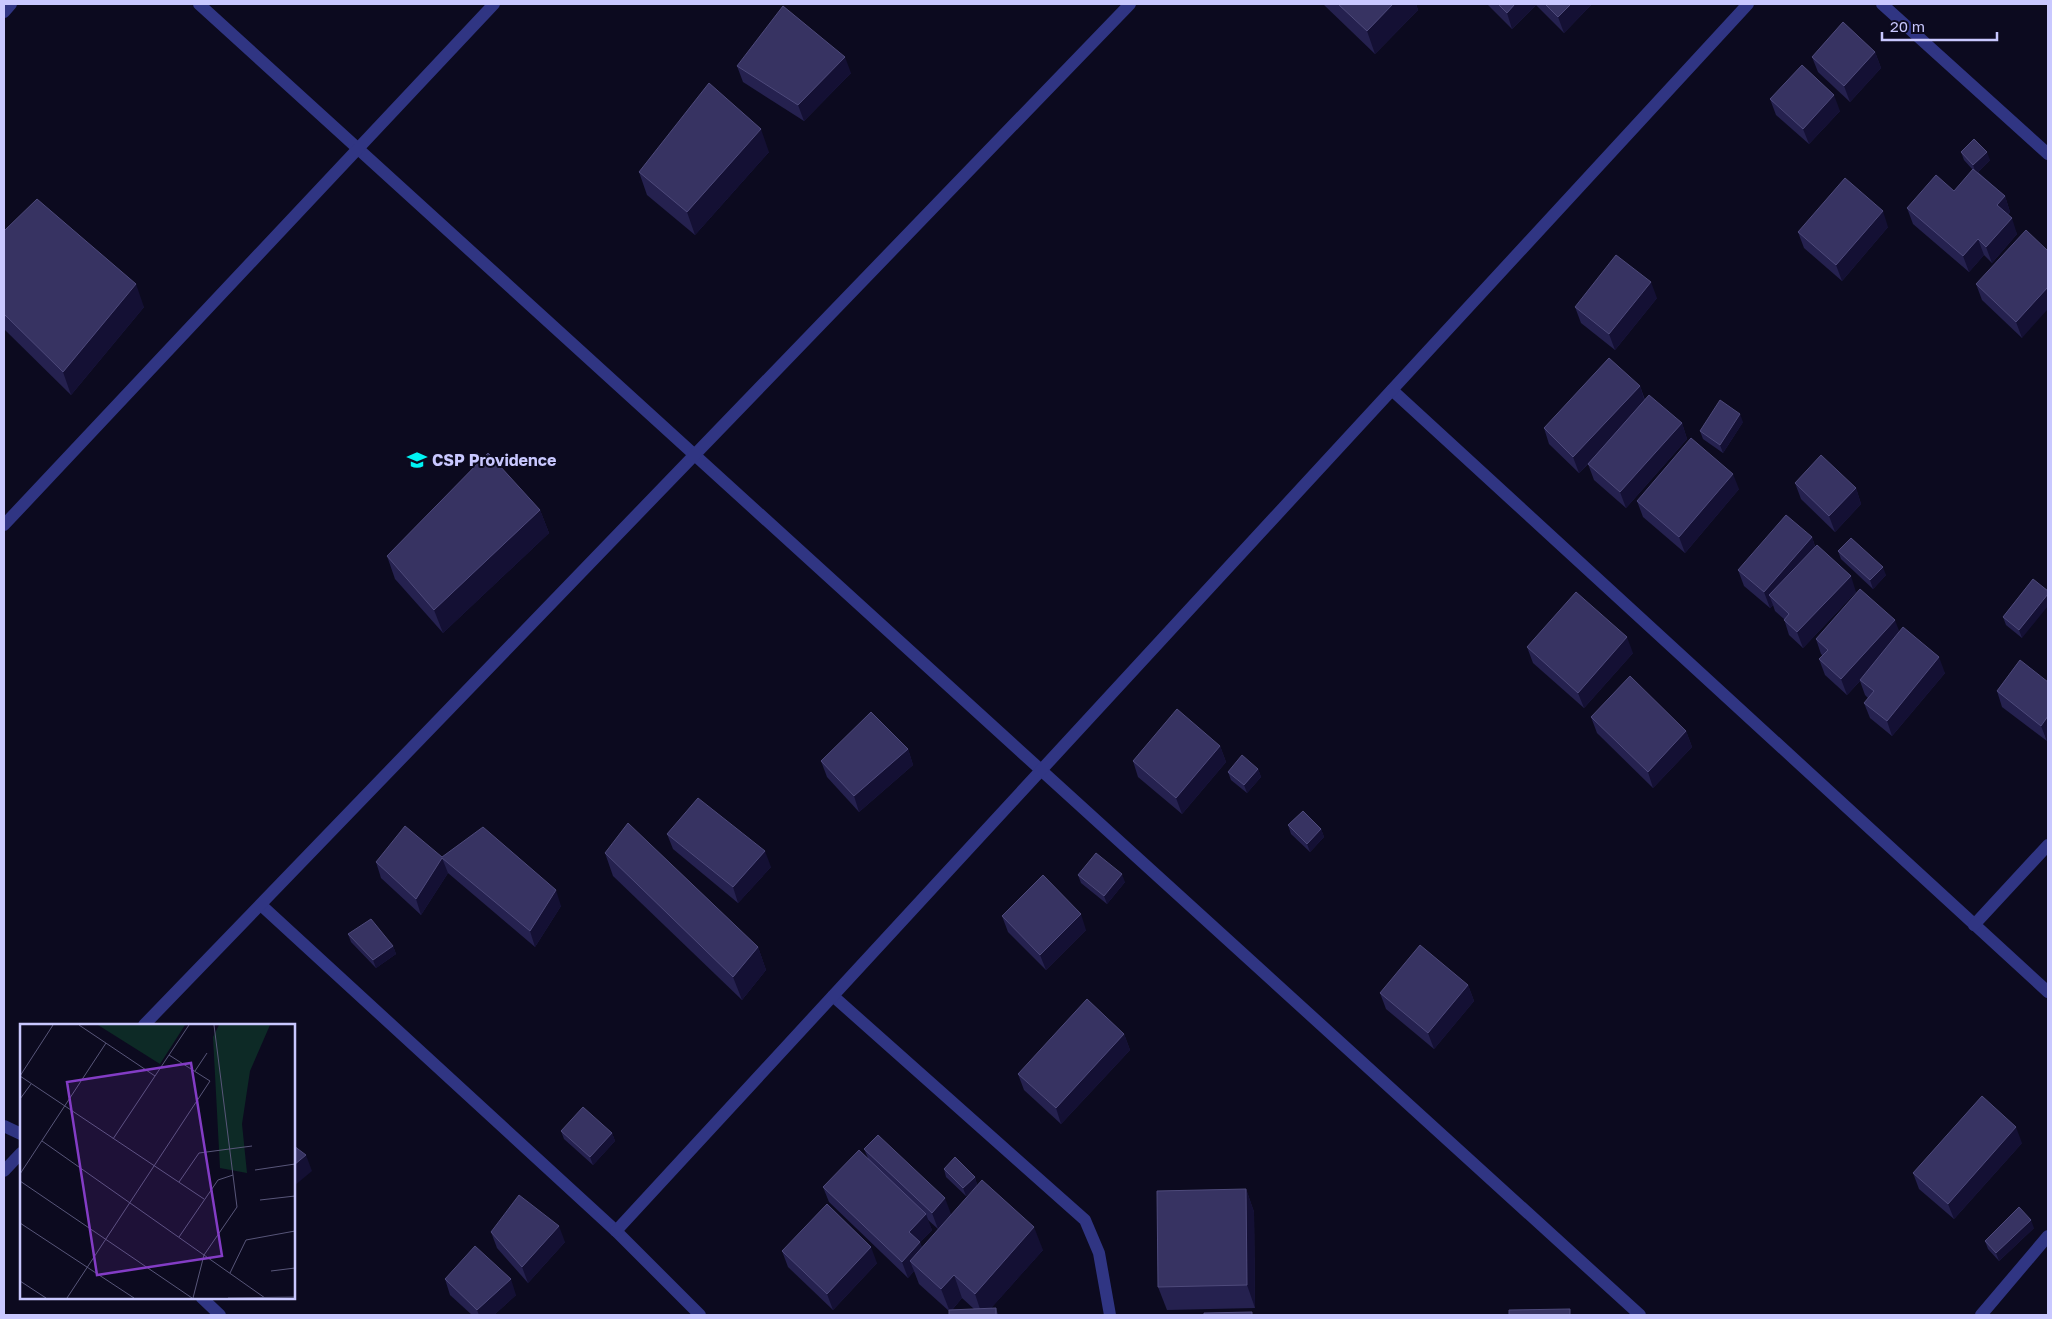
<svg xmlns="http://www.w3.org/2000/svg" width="2052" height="1319" font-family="'Golos Text',sans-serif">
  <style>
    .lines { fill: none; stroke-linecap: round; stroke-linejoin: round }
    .minor { stroke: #303583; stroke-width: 12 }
    .wall { fill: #25214f; fill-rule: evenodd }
    .shaded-wall { fill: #141034 }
    .building { fill: #373362; stroke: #4e4a7b }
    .labels { text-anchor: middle; stroke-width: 4; stroke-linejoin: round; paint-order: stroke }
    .poi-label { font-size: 16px; font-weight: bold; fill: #c9c8ff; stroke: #0c0a1f; text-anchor: start }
    .inset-road { fill: none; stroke: #585679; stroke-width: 1 }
    .view { fill: #833cc5; fill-opacity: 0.15; stroke: #833cc5; stroke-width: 2.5 }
    .inset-edge { fill: none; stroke: #c9c8ff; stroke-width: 2.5 }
  </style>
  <rect width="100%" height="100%" fill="#0c0a1f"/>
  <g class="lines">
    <!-- minor -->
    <g class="minor">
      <polyline points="199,4 1640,1315"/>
      <polyline points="1882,4 2048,154"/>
      <polyline points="4,12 11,4"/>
      <polyline points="1392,390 2048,992"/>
      <polyline points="4,525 494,4"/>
      <polyline points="261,905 616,1231 700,1315"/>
      <polyline points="1974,925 2048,845"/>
      <polyline points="833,996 1085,1220 1099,1253 1110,1315"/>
      <polyline points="144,1025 1130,4"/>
      <polyline points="4,1126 21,1134"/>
      <polyline points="4,1171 21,1153"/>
      <polyline points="616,1231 1748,4"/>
      <polyline points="202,1298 220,1315"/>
      <polyline points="1981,1315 2048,1236"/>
    </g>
  </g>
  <!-- wall -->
  <g class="wall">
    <polygon points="1323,4 1416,4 1418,10 1375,54"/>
    <polygon points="1487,4 1592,4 1564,33 1536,5 1512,29"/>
    <polygon points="1875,52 1881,68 1850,102 1818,72 1812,57"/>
    <polygon points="737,66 851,73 804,121 743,82"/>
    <polygon points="1770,99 1840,111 1809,144 1776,115"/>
    <polygon points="769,152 695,235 647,195 639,172"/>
    <polygon points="1961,152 1990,160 1978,172 2005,196 2010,212 2008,215 2017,234 1992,263 1984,255 1969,272 1913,224 1907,208 1954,191 1973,170 1964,160"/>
    <polygon points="1888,227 1842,281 1804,248 1798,232"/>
    <polygon points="4,231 144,307 71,395 4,329"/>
    <polygon points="2048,251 2022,338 1982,300 1976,284"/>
    <polygon points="1657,298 1615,350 1581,323 1575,307"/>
    <polygon points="1640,386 1645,400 1682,423 1687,439 1626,508 1594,480 1588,464 1593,459 1579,473 1549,444 1544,428"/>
    <polygon points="1743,422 1723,453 1703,439 1700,431"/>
    <polygon points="1795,483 1856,488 1861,504 1835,532 1801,499"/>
    <polygon points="1739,489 1685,553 1643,517 1637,501"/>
    <polygon points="540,510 549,533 443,633 395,579 387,556"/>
    <polygon points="1812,537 1815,546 1856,592 1803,648 1789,635 1784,619 1775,611 1773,605 1770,608 1744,586 1738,570"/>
    <polygon points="1838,551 1886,575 1873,589 1841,559"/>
    <polygon points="2033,579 2022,638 2006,625 2003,617"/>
    <polygon points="1899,632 1945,673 1892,736 1870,718 1864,703 1868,698 1865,695 1860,681 1847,695 1825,675 1819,659 1823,656 1821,654 1816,639"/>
    <polygon points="1527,647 1633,653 1584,708 1533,663"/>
    <polygon points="2020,660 2047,741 2002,707 1997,691"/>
    <polygon points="1591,717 1686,731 1692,747 1653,788 1597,733"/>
    <polygon points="1220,746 1226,762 1182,814 1138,777 1133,761"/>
    <polygon points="908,749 913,765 859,812 827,777 821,761"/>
    <polygon points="1258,769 1261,777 1247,793 1231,780 1228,772"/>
    <polygon points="1288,825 1321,829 1324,837 1310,852 1291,834"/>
    <polygon points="667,834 771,867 738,903 673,849"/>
    <polygon points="605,853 758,947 766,970 742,1000 613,876"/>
    <polygon points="442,857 561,906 535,947 448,873 421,915 381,878 376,862"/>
    <polygon points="1078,875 1125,882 1107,904 1081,883"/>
    <polygon points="1002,916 1086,930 1046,970 1008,932"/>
    <polygon points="348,934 393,946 396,954 376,968 351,942"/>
    <polygon points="1468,985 1474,1001 1434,1049 1386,1009 1380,993"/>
    <polygon points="1124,1034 1130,1050 1061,1124 1024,1090 1018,1074"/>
    <polygon points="561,1131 612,1133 615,1141 593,1165 564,1139"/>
    <polygon points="2022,1143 1954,1219 1919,1189 1913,1173"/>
    <path d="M 864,1149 L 951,1214 L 938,1229 L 927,1219 L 932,1230 L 920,1242 L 922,1248 L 1043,1250 L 991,1308 L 996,1308 L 998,1315 L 949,1315 L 949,1311 L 919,1284 L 914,1271 L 908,1278 L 829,1202 L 823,1187 L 868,1158 ZM 962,1298 L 974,1309 L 952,1310 Z"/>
    <polygon points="944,1169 975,1177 977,1185 966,1196 946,1177"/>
    <polygon points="1246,1189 1254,1212 1255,1308 1167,1310 1158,1287"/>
    <polygon points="2034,1228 1999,1261 1988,1249 1985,1241"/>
    <polygon points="491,1232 565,1242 528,1283 497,1248"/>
    <polygon points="782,1251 877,1263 833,1310 788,1267"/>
    <polygon points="445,1279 516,1295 494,1315 472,1315 450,1295"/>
  </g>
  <!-- shaded-wall -->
  <g class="shaded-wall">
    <polygon points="1393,4 1416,4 1418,10 1375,54 1367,31"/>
    <polygon points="1515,4 1535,4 1536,5 1512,29 1507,13"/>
    <polygon points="1571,4 1592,4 1564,33 1558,17"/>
    <polygon points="1875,52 1881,68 1850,102 1844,86"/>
    <polygon points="845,57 851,73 804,121 798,105"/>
    <polygon points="1834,95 1840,111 1809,144 1803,129"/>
    <polygon points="761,129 769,152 695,235 687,212"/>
    <polygon points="1987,152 1990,160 1976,174 1973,165"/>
    <polygon points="2005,196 2010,212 2003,221 1997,205"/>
    <polygon points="1883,211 1888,227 1842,281 1836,265"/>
    <polygon points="2012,218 2017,234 1992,263 1986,247"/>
    <polygon points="1978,239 1984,255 1969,272 1963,256"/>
    <polygon points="1651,282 1657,298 1615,350 1609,334"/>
    <polygon points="136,284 144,307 71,395 63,372"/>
    <polygon points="2048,287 2048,309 2022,338 2016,322"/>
    <polygon points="1640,386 1645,402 1579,473 1573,457"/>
    <polygon points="1740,414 1743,422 1723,453 1720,445"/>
    <polygon points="1682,423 1687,439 1626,508 1620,492"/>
    <polygon points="1733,474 1739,489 1685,553 1679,537"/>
    <polygon points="1856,488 1861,504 1835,532 1829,516"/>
    <polygon points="540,510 549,533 443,633 434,610"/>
    <polygon points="1812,537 1817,553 1769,595 1773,605 1770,608 1764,592"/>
    <polygon points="1883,567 1886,575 1873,589 1870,580"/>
    <polygon points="1851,576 1856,592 1803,648 1797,632"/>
    <polygon points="2048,594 2048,606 2022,638 2019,630"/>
    <polygon points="1895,620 1901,636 1847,695 1841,679"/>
    <polygon points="1627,637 1633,653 1584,708 1578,693"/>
    <polygon points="1939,657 1945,673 1892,736 1887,721"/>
    <polygon points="2048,716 2048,739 2047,741 2041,726"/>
    <polygon points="1686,731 1692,747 1653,788 1648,772"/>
    <polygon points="1220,746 1226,762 1182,814 1176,798"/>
    <polygon points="908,749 913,765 859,812 854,796"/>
    <polygon points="1258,769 1261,777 1247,793 1244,785"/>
    <polygon points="1321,829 1324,837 1310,852 1307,844"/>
    <polygon points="765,851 771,867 738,903 733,887"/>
    <polygon points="442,858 448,873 421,915 416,899"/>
    <polygon points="1122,874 1125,882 1107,904 1104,896"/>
    <polygon points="556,890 561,906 535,947 530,931"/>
    <polygon points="1081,914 1086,930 1046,970 1040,955"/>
    <polygon points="393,946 396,954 376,968 373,960"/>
    <polygon points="758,947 766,970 742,1000 733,977"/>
    <polygon points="1468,985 1474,1001 1434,1049 1428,1033"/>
    <polygon points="1124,1034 1130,1050 1061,1124 1056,1108"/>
    <polygon points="2016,1127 2022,1143 1954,1219 1948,1204"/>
    <polygon points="612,1133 615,1141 593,1165 590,1157"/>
    <polygon points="306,1155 312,1171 294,1186 294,1165"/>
    <polygon points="975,1177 977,1185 966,1196 963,1188"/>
    <polygon points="1246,1189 1254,1212 1255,1308 1247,1285"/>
    <polygon points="945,1198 951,1214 938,1229 932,1213"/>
    <polygon points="926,1214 932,1230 920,1242 926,1258 910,1261 914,1271 908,1278 902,1262 909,1232"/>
    <polygon points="2031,1220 2034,1228 1999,1261 1996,1253"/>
    <polygon points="559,1226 565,1242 528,1283 522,1267"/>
    <polygon points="1034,1227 1043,1250 985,1315 982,1315 975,1294"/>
    <polygon points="871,1247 877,1263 833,1310 827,1294"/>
    <polygon points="954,1275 962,1298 950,1312 941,1289"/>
    <polygon points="511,1279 516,1295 494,1315 479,1315 477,1310"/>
  </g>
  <!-- building -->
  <g class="building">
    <polygon points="1338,4 1393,4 1367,31"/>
    <polygon points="1498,4 1515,4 1507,13"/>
    <polygon points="1545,4 1571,4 1558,17"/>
    <polygon points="783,6 845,57 798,105 737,66"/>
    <polygon points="1843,22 1875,52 1844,86 1812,57"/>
    <polygon points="1802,65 1834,95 1803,129 1770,99"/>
    <polygon points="709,83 761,129 687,212 639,172"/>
    <polygon points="1974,139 1987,152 1973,165 1961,152"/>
    <polygon points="1973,169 2005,196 1997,205 2012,218 1986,247 1978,239 1963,256 1907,208 1936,175 1954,191"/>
    <polygon points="1845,178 1883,211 1836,265 1798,232"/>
    <polygon points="37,199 136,284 63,372 4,314 4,231"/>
    <polygon points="2026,230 2048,251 2048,287 2016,322 1976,284"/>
    <polygon points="1616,255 1651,282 1609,334 1575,307"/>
    <polygon points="1609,358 1640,386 1573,457 1544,428"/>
    <polygon points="1649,395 1682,423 1620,492 1588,464"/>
    <polygon points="1720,400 1740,414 1720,445 1700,431"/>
    <polygon points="1691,438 1733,474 1679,537 1637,501"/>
    <polygon points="488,453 540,510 434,610 387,556"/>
    <polygon points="1821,455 1856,488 1829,516 1795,483"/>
    <polygon points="1786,515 1812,537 1764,592 1738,570"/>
    <polygon points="1851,538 1883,567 1870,580 1838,551"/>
    <polygon points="1817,545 1851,576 1797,632 1784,620 1789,614 1769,595"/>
    <polygon points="2033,579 2048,591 2048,594 2019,630 2003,617"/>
    <polygon points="1860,589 1895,620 1841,679 1819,659 1828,650 1816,639"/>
    <polygon points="1576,592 1627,637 1578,693 1527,647"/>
    <polygon points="1903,627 1939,657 1887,721 1864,703 1874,691 1860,680"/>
    <polygon points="2020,660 2048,682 2048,716 2041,726 1997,691"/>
    <polygon points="1630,676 1686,731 1648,772 1591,717"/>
    <polygon points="1177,709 1220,746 1176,798 1133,761"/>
    <polygon points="871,712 908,749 854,796 821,761"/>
    <polygon points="1242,755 1258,769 1244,785 1228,772"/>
    <polygon points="698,798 765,851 733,887 667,834"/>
    <polygon points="1303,811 1321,829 1307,844 1288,825"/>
    <polygon points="628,823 758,947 733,977 605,853"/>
    <polygon points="405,826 442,857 483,827 556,890 530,931 442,858 416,899 376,862"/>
    <polygon points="1096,853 1122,874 1104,896 1078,875"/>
    <polygon points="1043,875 1081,914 1040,955 1002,916"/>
    <polygon points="371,919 393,946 373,960 348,934"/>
    <polygon points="1420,945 1468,985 1428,1033 1380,993"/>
    <polygon points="1087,999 1124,1034 1056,1108 1018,1074"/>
    <polygon points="1982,1096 2016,1127 1948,1204 1913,1173"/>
    <polygon points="583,1107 612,1133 590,1157 561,1131"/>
    <polygon points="878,1135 945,1198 932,1213 864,1149"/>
    <polygon points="294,1146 306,1155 294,1165"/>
    <polygon points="859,1150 926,1214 909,1232 920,1242 902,1262 823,1187"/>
    <polygon points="955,1157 975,1177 963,1188 944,1169"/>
    <polygon points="982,1180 1034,1227 975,1294 954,1275 941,1289 910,1261"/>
    <polygon points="1246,1189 1247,1285 1158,1287 1157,1191"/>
    <polygon points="519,1195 559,1226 522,1267 491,1232"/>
    <polygon points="827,1204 871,1247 827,1294 782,1251"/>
    <polygon points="2019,1207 2031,1220 1996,1253 1985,1241"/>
    <polygon points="475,1246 511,1279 477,1310 445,1279"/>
    <polygon points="996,1308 996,1315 949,1315 949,1310"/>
    <polygon points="1570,1309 1570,1315 1509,1315 1509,1310"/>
    <polygon points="1252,1312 1252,1315 1204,1315 1204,1313"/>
  </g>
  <!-- icons -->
  <defs>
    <symbol id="school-bare" viewBox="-9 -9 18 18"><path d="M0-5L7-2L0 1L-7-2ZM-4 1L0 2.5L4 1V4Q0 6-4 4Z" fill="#00f3f3" stroke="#0c0a1f" stroke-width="2.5" paint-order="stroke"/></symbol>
  </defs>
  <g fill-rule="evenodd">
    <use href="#school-bare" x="403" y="446" width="28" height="28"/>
  </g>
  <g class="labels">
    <!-- poi labels -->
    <g class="poi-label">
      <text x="432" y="466">CSP Providence</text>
    </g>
  </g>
  <!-- overview -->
  <g transform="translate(20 1024)">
    <rect width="275" height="275" fill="#0c0a1f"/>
    <path d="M 78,1 L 165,1 L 140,40 ZM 199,1 L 250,1 L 230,47 L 222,100 L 227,149 L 200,144 L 193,13 Z" fill="#0d2a26"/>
    <path class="inset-road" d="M 59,1 L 135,52M 175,47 L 187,29M 0,52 L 184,175M 0,52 L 33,1M 0,75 L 11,60M 93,115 L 169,1M 22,117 L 245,274M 235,146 L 275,140M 0,150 L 86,19M 0,157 L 172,274M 159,158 L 179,129 L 232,122M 240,176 L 275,172M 0,199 L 114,274M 159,213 L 198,156 L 213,151M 251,247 L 275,244M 210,249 L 226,216 L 275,207M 0,257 L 26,274M 47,274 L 190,57 L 149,31M 173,274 L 184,231 L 217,183 L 194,1M 208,274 L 275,273"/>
    <path class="view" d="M 171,39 L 202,232 L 77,251 L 47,58 Z"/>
    <rect width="275" height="275" class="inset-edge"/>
  </g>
  <!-- border -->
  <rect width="2052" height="1319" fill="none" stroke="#c9c8ff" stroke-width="10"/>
  <!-- scale -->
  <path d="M1882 32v8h115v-8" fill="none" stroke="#c9c8ff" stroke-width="2.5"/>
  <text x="1890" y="32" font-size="15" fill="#c9c8ff" stroke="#0c0a1f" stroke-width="4" paint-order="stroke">20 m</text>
</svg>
